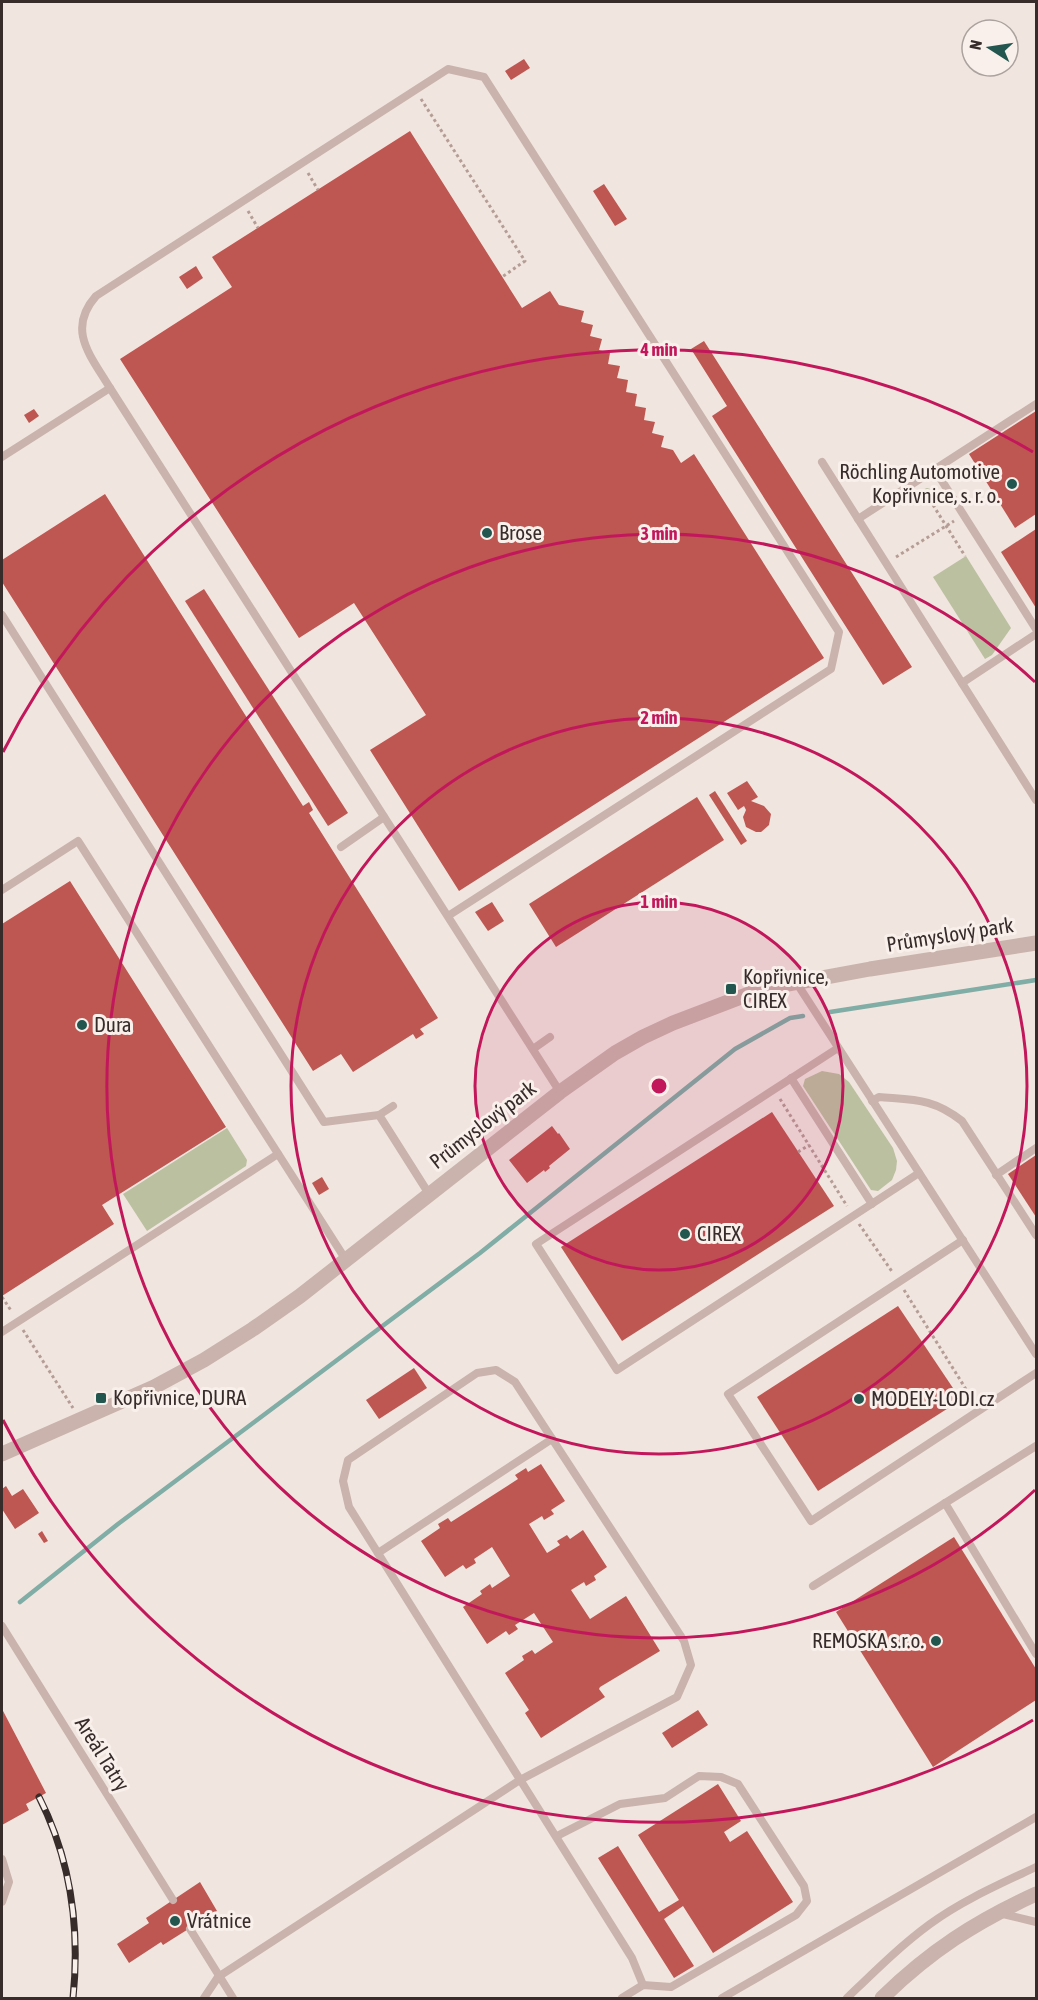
<svg xmlns="http://www.w3.org/2000/svg" width="1038" height="2000" font-family="'Asap Condensed',sans-serif">
  <style>
    .green { fill: #bbc0a0 }
    .lines { fill: none; stroke-linecap: round; stroke-linejoin: round }
    .stream { stroke: #80ada5; stroke-width: 4.5 }
    .building { fill: #be5651 }
    .path { stroke: #b59d96; stroke-width: 3; stroke-dasharray: 3 3; stroke-linecap: butt }
    .lane { stroke: #c9b3ac; stroke-width: 8 }
    .street { stroke: #c9b3ac; stroke-width: 15 }
    .rail-casing { stroke: #372c2a; stroke-width: 7 }
    .rail { stroke: #f9f0ec; stroke-width: 4.5; stroke-dasharray: 14; stroke-linecap: butt }
    .ring { fill: none; stroke: #c2185b; stroke-width: 3 }
    .poi-dot { fill: #22564f; stroke: #f9f0ec; stroke-width: 2 }
    .labels { text-anchor: middle; stroke-width: 6; stroke-linejoin: round; paint-order: stroke }
    .poi-label { font-size: 21px; fill: #372c2a; stroke: #f9f0ec; text-anchor: start }
    .street-label { font-size: 21px; fill: #372c2a; stroke: #f9f0ec }
    .centre { fill: #c2185b; stroke: #f9f0ec; stroke-width: 3 }
    .ring-label { font-size: 18px; text-anchor: middle; font-weight: bold; fill: #c2185b; stroke: #f9f0ec; stroke-width: 6; stroke-linejoin: round; paint-order: stroke }
  </style>
  <rect width="100%" height="100%" fill="#f1e5df"/>
  <!-- green -->
  <g class="green">
    <polygon points="927,488 937,491 944,498 932,505 924,494 914,500 912,494"/>
    <polygon points="966,556 1011,628 992,655 985,659 933,577"/>
    <polygon points="822,1071 839,1074 849,1082 893,1148 897,1161 896,1170 892,1180 878,1191 871,1190 803,1086 805,1079"/>
    <polygon points="227,1128 247,1160 246,1166 147,1231 123,1194"/>
  </g>
  <g class="lines">
    <!-- stream -->
    <g class="stream">
      <polyline points="830,1012 1036,980"/>
      <polyline points="20,1602 118,1524 480,1253 735,1049 790,1018 803,1016"/>
    </g>
  </g>
  <!-- building -->
  <g class="building">
    <polygon points="524,59 530,68 511,80 505,71"/>
    <polygon points="410,131 522,308 550,291 559,305 584,311 581,322 593,325 590,336 602,339 599,350 610,353 608,364 620,366 617,378 628,380 626,392 637,394 635,406 646,408 644,420 655,422 652,433 664,436 661,447 673,450 681,463 694,454 824,658 459,891 370,750 426,715 354,603 299,638 120,359 232,287 212,257"/>
    <polygon points="604,184 627,219 615,226 593,191"/>
    <polygon points="196,266 203,278 187,289 179,277"/>
    <polygon points="704,341 912,667 883,685 712,416 727,406 691,349"/>
    <polygon points="34,409 39,416 29,423 24,415"/>
    <polygon points="1036,411 1036,514 1015,528 969,454"/>
    <polygon points="105,494 303,806 309,802 313,810 309,813 438,1018 420,1029 424,1034 416,1039 413,1034 353,1072 341,1054 313,1071 2,582 2,560"/>
    <polygon points="1036,529 1036,608 1001,552"/>
    <polygon points="204,589 348,813 328,826 185,601"/>
    <polygon points="747,781 758,797 751,801 764,806 771,814 769,825 761,832 756,832 746,827 743,817 746,810 744,806 738,810 727,793"/>
    <polygon points="715,791 747,841 741,845 709,795"/>
    <polygon points="697,797 724,840 556,947 529,904"/>
    <polygon points="70,881 226,1127 102,1205 114,1224 2,1296 2,924"/>
    <polygon points="492,902 504,921 488,931 475,912"/>
    <polygon points="772,1112 834,1206 622,1341 561,1247"/>
    <polygon points="552,1126 558,1134 559,1133 570,1149 549,1166 550,1168 545,1172 544,1170 527,1183 509,1160"/>
    <polygon points="1036,1155 1036,1217 1008,1174"/>
    <polygon points="322,1177 329,1189 319,1195 312,1183"/>
    <polygon points="898,1306 961,1400 818,1491 757,1397"/>
    <polygon points="414,1368 427,1388 379,1419 366,1400"/>
    <polygon points="541,1464 565,1501 551,1510 554,1514 544,1520 542,1516 529,1524 547,1553 560,1545 557,1541 567,1535 570,1539 583,1530 607,1567 594,1576 596,1580 586,1586 584,1582 571,1590 590,1619 626,1596 660,1651 600,1687 599,1689 605,1697 541,1738 525,1713 529,1710 505,1673 524,1660 522,1656 532,1650 535,1654 553,1642 534,1613 515,1625 518,1629 509,1635 506,1631 487,1644 463,1607 482,1594 480,1591 490,1584 492,1588 510,1576 492,1547 474,1559 476,1563 466,1569 463,1565 445,1577 421,1541 440,1528 438,1524 448,1518 451,1522 518,1479 515,1475 526,1468 528,1472"/>
    <polygon points="6,1486 12,1496 23,1489 39,1513 15,1529 2,1509 2,1489"/>
    <polygon points="42,1531 48,1541 44,1543 38,1534"/>
    <polygon points="954,1537 1036,1669 1036,1700 933,1767 836,1612"/>
    <polygon points="2,1709 46,1793 26,1804 29,1810 2,1825"/>
    <polygon points="698,1710 708,1725 672,1748 662,1733"/>
    <polygon points="718,1784 741,1821 724,1832 730,1842 747,1831 793,1902 713,1953 683,1906 664,1919 694,1966 674,1978 598,1858 618,1846 659,1912 679,1900 638,1835"/>
    <polygon points="200,1882 217,1911 163,1945 161,1942 129,1963 117,1944 149,1923 146,1918"/>
  </g>
  <g class="lines">
    <!-- path -->
    <g class="path">
      <polyline points="421,99 525,261 502,277"/>
      <polyline points="308,173 318,190"/>
      <polyline points="248,211 258,228"/>
      <polyline points="933,505 965,556"/>
      <polyline points="896,557 954,521"/>
      <polyline points="780,1099 847,1206"/>
      <polyline points="798,1152 809,1145"/>
      <polyline points="859,1224 893,1273"/>
      <polyline points="904,1290 974,1402"/>
      <polyline points="2,1297 12,1312"/>
      <polyline points="23,1330 73,1408"/>
    </g>
    <!-- lane -->
    <g class="lane">
      <polyline points="2,457 110,388"/>
      <polyline points="822,462 1036,800"/>
      <polyline points="935,470 1036,629"/>
      <polyline points="858,519 1036,404"/>
      <polyline points="2,615 324,1122 379,1115"/>
      <polyline points="962,683 1036,634"/>
      <polyline points="341,847 384,817"/>
      <polyline points="2,890 78,841 346,1260"/>
      <path d="M 448,916 L 831,669 L 839,632 L 484,77 L 448,69 L 96,296 C 66,330 91,356 110,388 L 560,1092"/>
      <polyline points="796,982 1036,1354"/>
      <polyline points="838,1048 536,1244 617,1370 919,1173"/>
      <polyline points="533,1049 550,1037"/>
      <polyline points="791,1078 872,1204"/>
      <path d="M 872,1101 L 879,1097 C 914,1100 933,1098 962,1121 L 1036,1235"/>
      <polyline points="393,1106 379,1115 429,1194"/>
      <polyline points="996,1175 1036,1148"/>
      <polyline points="963,1240 728,1394 811,1521 1036,1373"/>
      <polyline points="2,1332 278,1154"/>
      <polyline points="945,1503 1036,1654"/>
      <polyline points="378,1553 552,1439"/>
      <polyline points="813,1586 1036,1446"/>
      <polyline points="2,1626 173,1900"/>
      <polyline points="557,1836 620,1804 665,1798 699,1776 721,1777 738,1784 804,1886 807,1901 796,1915 671,1987 643,1985 622,1998"/>
      <polyline points="2,1859 9,1882 2,1902"/>
      <polyline points="999,1913 1036,1922"/>
      <polyline points="190,1929 233,1998"/>
      <polyline points="204,1998 218,1977 520,1780 677,1697 691,1665 684,1641 515,1382 496,1370 477,1373 348,1460 343,1481 349,1507 632,1958 643,1985"/>
      <polyline points="722,1998 1036,1817"/>
      <path d="M 847,1998 C 874,1972 900,1946 930,1924 C 963,1900 1000,1884 1036,1867"/>
    </g>
    <!-- street -->
    <g class="street">
      <polyline points="2,1454 154,1387 204,1360 253,1329 300,1296 560,1092 615,1053 643,1037 673,1023 762,989 870,969 1036,943"/>
      <path d="M 882,1998 C 930,1951 975,1922 1036,1894"/>
    </g>
    <defs>
      <path id="rail" d="M 39,1797 C 71,1860 80,1929 73,1998"/>
    </defs>
    <!-- rail casing -->
    <use href="#rail" class="rail-casing"/>
    <!-- rail -->
    <use href="#rail" class="rail"/>
  </g>
  <!-- distance rings -->
  <circle cx="659" cy="1086" r="184" fill="#c2185b" fill-opacity=".12"/>
  <g class="ring">
    <circle cx="659" cy="1086" r="184"/>
    <circle cx="659" cy="1086" r="368"/>
    <path d="M1035 1490A552 552 0 1 1 1035 682"/>
    <path d="M1033 1720A736 736 0 0 1 3 1420M3 752A736 736 0 0 1 1033 452"/>
  </g>
  <!-- markers -->
  <g class="poi-dot">
    <circle cx="1012" cy="484" r="6"/>
    <circle cx="487" cy="533" r="6"/>
    <rect x="725" y="983" width="12" height="12" rx="3"/>
    <circle cx="82" cy="1025" r="6"/>
    <circle cx="685" cy="1234" r="6"/>
    <rect x="95" y="1392" width="12" height="12" rx="3"/>
    <circle cx="859" cy="1399" r="6"/>
    <circle cx="936" cy="1641" r="6"/>
    <circle cx="175" cy="1921" r="6"/>
  </g>
  <g class="labels">
    <!-- poi labels -->
    <g class="poi-label">
      <text x="1000" y="479" text-anchor="end">Röchling Automotive<tspan x="1000" dy="24">Kopřivnice, s. r. o.</tspan></text>
      <text x="499" y="540">Brose</text>
      <text x="743" y="984">Kopřivnice,<tspan x="743" dy="24">CIREX</tspan></text>
      <text x="94" y="1032">Dura</text>
      <text x="697" y="1241">CIREX</text>
      <text x="113" y="1405">Kopřivnice, DURA</text>
      <text x="871" y="1406">MODELY-LODI.cz</text>
      <text x="924" y="1648" text-anchor="end">REMOSKA s.r.o.</text>
      <text x="187" y="1928">Vrátnice</text>
    </g>
    <!-- street labels -->
    <g class="street-label">
      <text transform="translate(950 935) rotate(-9)" y="7">Průmyslový park</text>
      <text transform="translate(483 1125) rotate(-38)" y="7">Průmyslový park</text>
      <text transform="translate(102 1754) rotate(58)" y="7">Areál Tatry</text>
    </g>
  </g>
  <circle cx="659" cy="1086" r="9" class="centre"/>
  <g class="ring-label">
    <text x="659" y="356">4 min</text>
    <text x="659" y="540">3 min</text>
    <text x="659" y="724">2 min</text>
    <text x="659" y="908">1 min</text>
  </g>
  <!-- border -->
  <rect width="1038" height="2000" fill="none" stroke="#372c2a" stroke-width="6"/>
  <!-- north arrow -->
  <g transform="translate(990 48) rotate(282)"><circle r="28" fill="#f9f0ec" stroke="#aba29e" stroke-width="1.5"/>
  <path d="M0-4.5L10 22L0 15L-10 22Z" fill="#22564f"/>
  <text y="-9" font-size="16" font-weight="bold" text-anchor="middle" fill="#372c2a">N</text>
  </g>
</svg>
